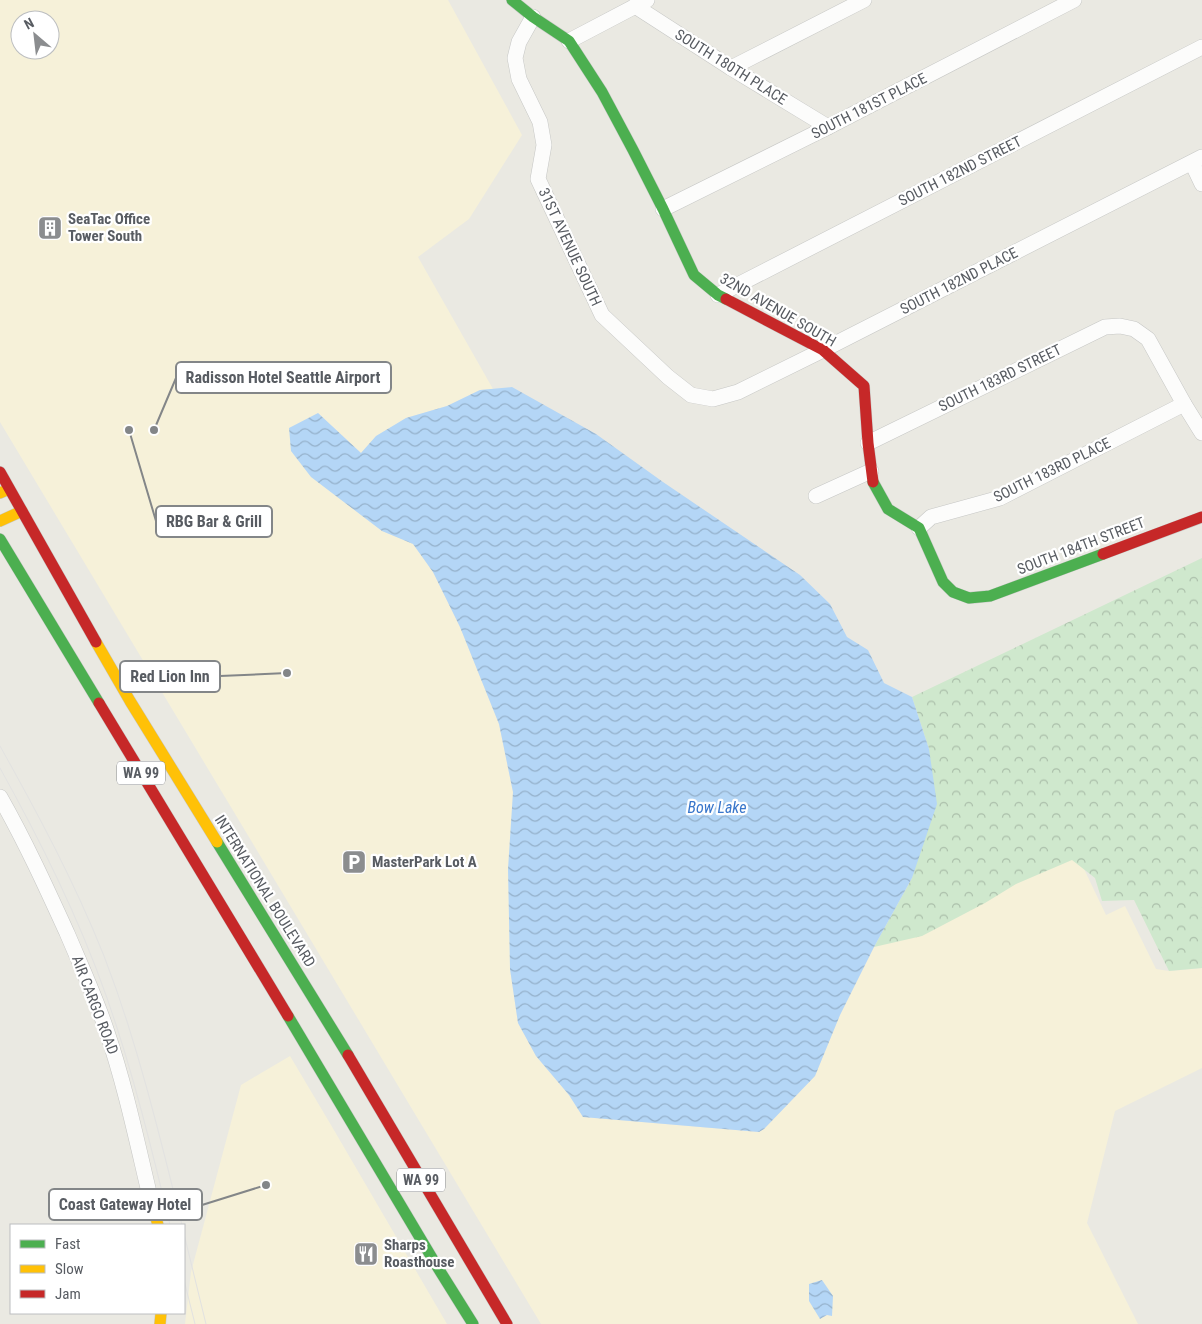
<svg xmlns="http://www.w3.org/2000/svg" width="1202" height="1324" font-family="'Roboto Condensed',sans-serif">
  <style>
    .commercial { fill: #f6f1d9; fill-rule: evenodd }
    .forest { fill: url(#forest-crowns) }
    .water { fill: url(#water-waves) }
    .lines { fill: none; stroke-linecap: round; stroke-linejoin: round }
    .street-casing { stroke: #c6c7c5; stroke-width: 16 }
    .fast-casing { stroke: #c7c8c6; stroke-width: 12 }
    .slow-casing { stroke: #c7c8c6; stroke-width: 12 }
    .jam-casing { stroke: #c7c8c6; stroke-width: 12 }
    .street { stroke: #fcfcfb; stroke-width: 15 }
    .fast { stroke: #4caf50; stroke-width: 11 }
    .slow { stroke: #ffc107; stroke-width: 11 }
    .jam { stroke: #c62828; stroke-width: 11 }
    .tram { stroke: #e2e2e1; stroke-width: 1 }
    .labels { text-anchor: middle; stroke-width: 4.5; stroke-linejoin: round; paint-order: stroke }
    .shield { fill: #fff; stroke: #8a8d91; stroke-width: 1 }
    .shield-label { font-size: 14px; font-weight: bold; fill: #585c62 }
    .street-label { font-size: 15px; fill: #585c62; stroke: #fff }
    .poi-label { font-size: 15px; font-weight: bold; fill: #585c62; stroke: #fff; text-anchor: start }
    .water-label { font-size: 16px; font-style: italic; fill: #3876cb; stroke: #fff }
    .leader { fill: none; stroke: #838688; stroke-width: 2 }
    .callout-dot { fill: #838688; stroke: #fff; stroke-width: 2 }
    .callout { fill: #fff; stroke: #838688; stroke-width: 2 }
    .callout-label { font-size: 16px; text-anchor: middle; font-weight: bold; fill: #585c62 }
  </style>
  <defs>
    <pattern id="forest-crowns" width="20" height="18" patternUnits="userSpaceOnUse" patternTransform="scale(1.25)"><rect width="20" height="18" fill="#cfe8cd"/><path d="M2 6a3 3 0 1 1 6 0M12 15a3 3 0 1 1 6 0" fill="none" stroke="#abbfaa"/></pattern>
    <pattern id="water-waves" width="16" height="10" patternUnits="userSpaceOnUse" patternTransform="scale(1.25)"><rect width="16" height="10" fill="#b4d6f6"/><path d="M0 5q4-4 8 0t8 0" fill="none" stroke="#95b1cb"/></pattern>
  </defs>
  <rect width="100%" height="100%" fill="#eae9e2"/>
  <!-- commercial -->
  <g class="commercial">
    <path d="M 0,0 L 448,0 L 522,135 L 469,219 L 418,257 L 493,389 L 480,390 L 447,406 L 406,418 L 377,436 L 361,453 L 318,413 L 312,477 L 382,531 L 413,543 L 433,572 L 460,627 L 499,724 L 513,792 L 510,969 L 518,1023 L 536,1056 L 569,1095 L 583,1117 L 759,1132 L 764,1129 L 815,1076 L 840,1015 L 874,947 L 1074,848 L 1106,915 L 1125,906 L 1156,969 L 1169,971 L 1202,968 L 1202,1068 L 1115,1111 L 1087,1223 L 1138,1324 L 541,1324 L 0,422 ZM 20,20 L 50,20 L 50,50 L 20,50 Z"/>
    <polygon points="290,1056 331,1125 447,1324 185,1324 191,1272 241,1085"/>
  </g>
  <!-- forest -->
  <polygon class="forest" points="1202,558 1202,968 1169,971 1134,900 1102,901 1095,878 1072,860 1016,884 985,903 922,936 874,947 912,878 929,749 912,697"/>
  <!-- water -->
  <g class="water">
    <polygon points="512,387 596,434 663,482 800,575 830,604 847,637 868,650 884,683 912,697 929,749 937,804 912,878 874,947 840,1015 815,1076 764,1129 759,1132 583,1117 569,1095 536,1056 518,1023 510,969 508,869 513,792 499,724 460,627 433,572 413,544 382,531 311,477 291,451 289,428 318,413 361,453 376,436 406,418 447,406 480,390"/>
    <polygon points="822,1280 833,1296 832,1316 827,1315 820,1319 809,1301 809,1284"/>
  </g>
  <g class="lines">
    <defs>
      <g id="street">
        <polyline points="635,6 731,68 828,127"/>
        <polyline points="533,17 519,42 515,58 519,79 540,122 544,145 538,179 602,315 668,377 691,395 713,399 738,392 823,350 1202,157"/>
        <polyline points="569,41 647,0"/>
        <polyline points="731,68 864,0"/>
        <polyline points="1192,163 1202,184"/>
        <polyline points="663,209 828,127 1074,0"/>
        <polyline points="718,295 1202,47"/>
        <polyline points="868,443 1105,327 1120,326 1134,329 1148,339 1184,404 1202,433"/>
        <polyline points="816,496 871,471"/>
        <polyline points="919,528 931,517 1000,498 1184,404"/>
        <path d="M 0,797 C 25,841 46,887 67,933 C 81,966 96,998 107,1032 C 126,1088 138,1147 152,1205"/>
      </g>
      <g id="fast">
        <polyline points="512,0 533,17 569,41 602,92 633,150 663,209 694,275 718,295 726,299"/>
        <polyline points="873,482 888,509 919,528 943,582 953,592 969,598 990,596 1103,554"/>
        <polyline points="0,539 99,703"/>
        <polyline points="217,842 348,1055"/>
        <polyline points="288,1016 438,1268 473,1324"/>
      </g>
      <g id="slow">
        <polyline points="0,493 9,489"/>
        <polyline points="0,521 22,511"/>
        <polyline points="96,642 130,701 217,842"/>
        <polyline points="152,1205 158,1225"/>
        <polyline points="160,1324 161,1313"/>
      </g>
      <g id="jam">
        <polyline points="726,299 823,350 864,386 868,443 873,482"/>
        <polyline points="0,472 96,642"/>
        <polyline points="1103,554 1202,517"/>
        <polyline points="99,703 288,1016"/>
        <polyline points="348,1055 507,1324"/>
      </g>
    </defs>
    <!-- street casing -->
    <use href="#street" class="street-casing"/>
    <!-- fast casing -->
    <use href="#fast" class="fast-casing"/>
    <!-- slow casing -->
    <use href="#slow" class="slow-casing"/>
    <!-- jam casing -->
    <use href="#jam" class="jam-casing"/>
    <!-- street -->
    <use href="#street" class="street"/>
    <!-- fast -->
    <use href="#fast" class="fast"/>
    <!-- slow -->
    <use href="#slow" class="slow"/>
    <!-- jam -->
    <use href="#jam" class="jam"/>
    <!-- tram -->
    <g class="tram">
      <path d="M 0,746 C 38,814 75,883 104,956 C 138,1044 159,1134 182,1225"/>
      <path d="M 0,768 C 41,842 79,918 107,998 C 133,1072 152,1150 170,1225"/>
      <polyline points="184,1234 206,1324"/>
      <polyline points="184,1280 195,1324"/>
    </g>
  </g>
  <!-- icons -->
  <defs>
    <symbol id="building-square" viewBox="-11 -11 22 22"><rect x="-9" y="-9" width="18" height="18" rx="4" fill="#8b8d8f" stroke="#fff"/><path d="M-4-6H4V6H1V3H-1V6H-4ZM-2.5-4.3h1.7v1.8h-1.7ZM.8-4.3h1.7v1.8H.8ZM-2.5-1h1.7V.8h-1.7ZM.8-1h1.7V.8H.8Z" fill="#fff"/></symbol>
    <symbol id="parking-square" viewBox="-11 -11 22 22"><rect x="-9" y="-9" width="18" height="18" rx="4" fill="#8b8d8f" stroke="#fff"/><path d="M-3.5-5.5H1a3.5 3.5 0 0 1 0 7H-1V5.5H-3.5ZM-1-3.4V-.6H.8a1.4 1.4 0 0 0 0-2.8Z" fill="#fff"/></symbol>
    <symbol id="restaurant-square" viewBox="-11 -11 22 22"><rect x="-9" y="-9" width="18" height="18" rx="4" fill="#8b8d8f" stroke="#fff"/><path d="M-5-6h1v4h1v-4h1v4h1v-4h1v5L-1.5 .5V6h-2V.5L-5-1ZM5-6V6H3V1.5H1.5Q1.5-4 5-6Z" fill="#fff"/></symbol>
  </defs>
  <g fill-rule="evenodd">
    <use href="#building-square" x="36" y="214" width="28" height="28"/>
    <use href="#parking-square" x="340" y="848" width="28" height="28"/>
    <use href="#restaurant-square" x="352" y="1240" width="28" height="28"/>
  </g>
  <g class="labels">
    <!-- shield labels -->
    <g class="shield">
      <rect x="117" y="761.5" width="48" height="23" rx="4"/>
      <rect x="397" y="1168.5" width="48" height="23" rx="4"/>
    </g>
    <g class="shield-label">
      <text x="141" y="778">WA 99</text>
      <text x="421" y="1185">WA 99</text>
    </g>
    <!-- street labels -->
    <g class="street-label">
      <text transform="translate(731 67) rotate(32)" y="5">SOUTH 180TH PLACE</text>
      <text transform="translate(869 106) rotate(-27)" y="5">SOUTH 181ST PLACE</text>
      <text transform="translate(960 171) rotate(-27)" y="5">SOUTH 182ND STREET</text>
      <text transform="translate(570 247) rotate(65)" y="5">31ST AVENUE SOUTH</text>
      <text transform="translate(959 281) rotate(-27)" y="5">SOUTH 182ND PLACE</text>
      <text transform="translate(778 310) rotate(30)" y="5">32ND AVENUE SOUTH</text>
      <text transform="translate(1000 378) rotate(-26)" y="5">SOUTH 183RD STREET</text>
      <text transform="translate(1052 470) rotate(-26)" y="5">SOUTH 183RD PLACE</text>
      <text transform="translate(1081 546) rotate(-21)" y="5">SOUTH 184TH STREET</text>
      <text transform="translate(265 891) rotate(58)" y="5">INTERNATIONAL BOULEVARD</text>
      <text transform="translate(95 1005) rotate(69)" y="5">AIR CARGO ROAD</text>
    </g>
    <!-- poi labels -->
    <g class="poi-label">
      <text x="68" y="224">SeaTac Office<tspan x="68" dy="17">Tower South</tspan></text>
      <text x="372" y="867">MasterPark Lot A</text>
      <text x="384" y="1250">Sharps<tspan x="384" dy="17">Roasthouse</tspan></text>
    </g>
    <!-- water labels -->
    <g class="water-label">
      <text x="717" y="813">Bow Lake</text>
    </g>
  </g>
  <!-- callouts -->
  <path class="leader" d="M154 430L176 378M129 430L156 521M287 673L220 676M266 1185L202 1205"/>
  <g class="callout-dot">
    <circle cx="154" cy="430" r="5"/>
    <circle cx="129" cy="430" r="5"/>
    <circle cx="287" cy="673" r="5"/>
    <circle cx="266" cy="1185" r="5"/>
  </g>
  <g class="callout">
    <rect x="176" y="362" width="215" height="31" rx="5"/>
    <rect x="156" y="506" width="116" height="31" rx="5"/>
    <rect x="120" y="661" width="100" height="31" rx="5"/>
    <rect x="49" y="1189" width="153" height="31" rx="5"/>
  </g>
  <g class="callout-label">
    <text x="283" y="383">Radisson Hotel Seattle Airport</text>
    <text x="214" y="527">RBG Bar &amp; Grill</text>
    <text x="170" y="682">Red Lion Inn</text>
    <text x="125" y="1210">Coast Gateway Hotel</text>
  </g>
  <!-- legend -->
  <rect x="10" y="1224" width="175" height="90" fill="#ffffff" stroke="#bcbec0"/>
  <rect x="20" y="1240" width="25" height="8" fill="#4caf50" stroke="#bcbec0"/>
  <text x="55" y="1249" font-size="15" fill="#585c62">Fast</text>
  <rect x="20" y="1265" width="25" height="8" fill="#ffc107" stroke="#bcbec0"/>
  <text x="55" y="1274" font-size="15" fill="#585c62">Slow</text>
  <rect x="20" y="1290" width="25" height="8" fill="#c62828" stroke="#bcbec0"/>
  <text x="55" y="1299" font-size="15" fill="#585c62">Jam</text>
  <!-- north arrow -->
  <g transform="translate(35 35) rotate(332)"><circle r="24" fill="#ffffff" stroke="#bcbec0"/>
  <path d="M0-4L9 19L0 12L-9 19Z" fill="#8b8d8f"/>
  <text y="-8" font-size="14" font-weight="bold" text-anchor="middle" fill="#585c62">N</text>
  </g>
</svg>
